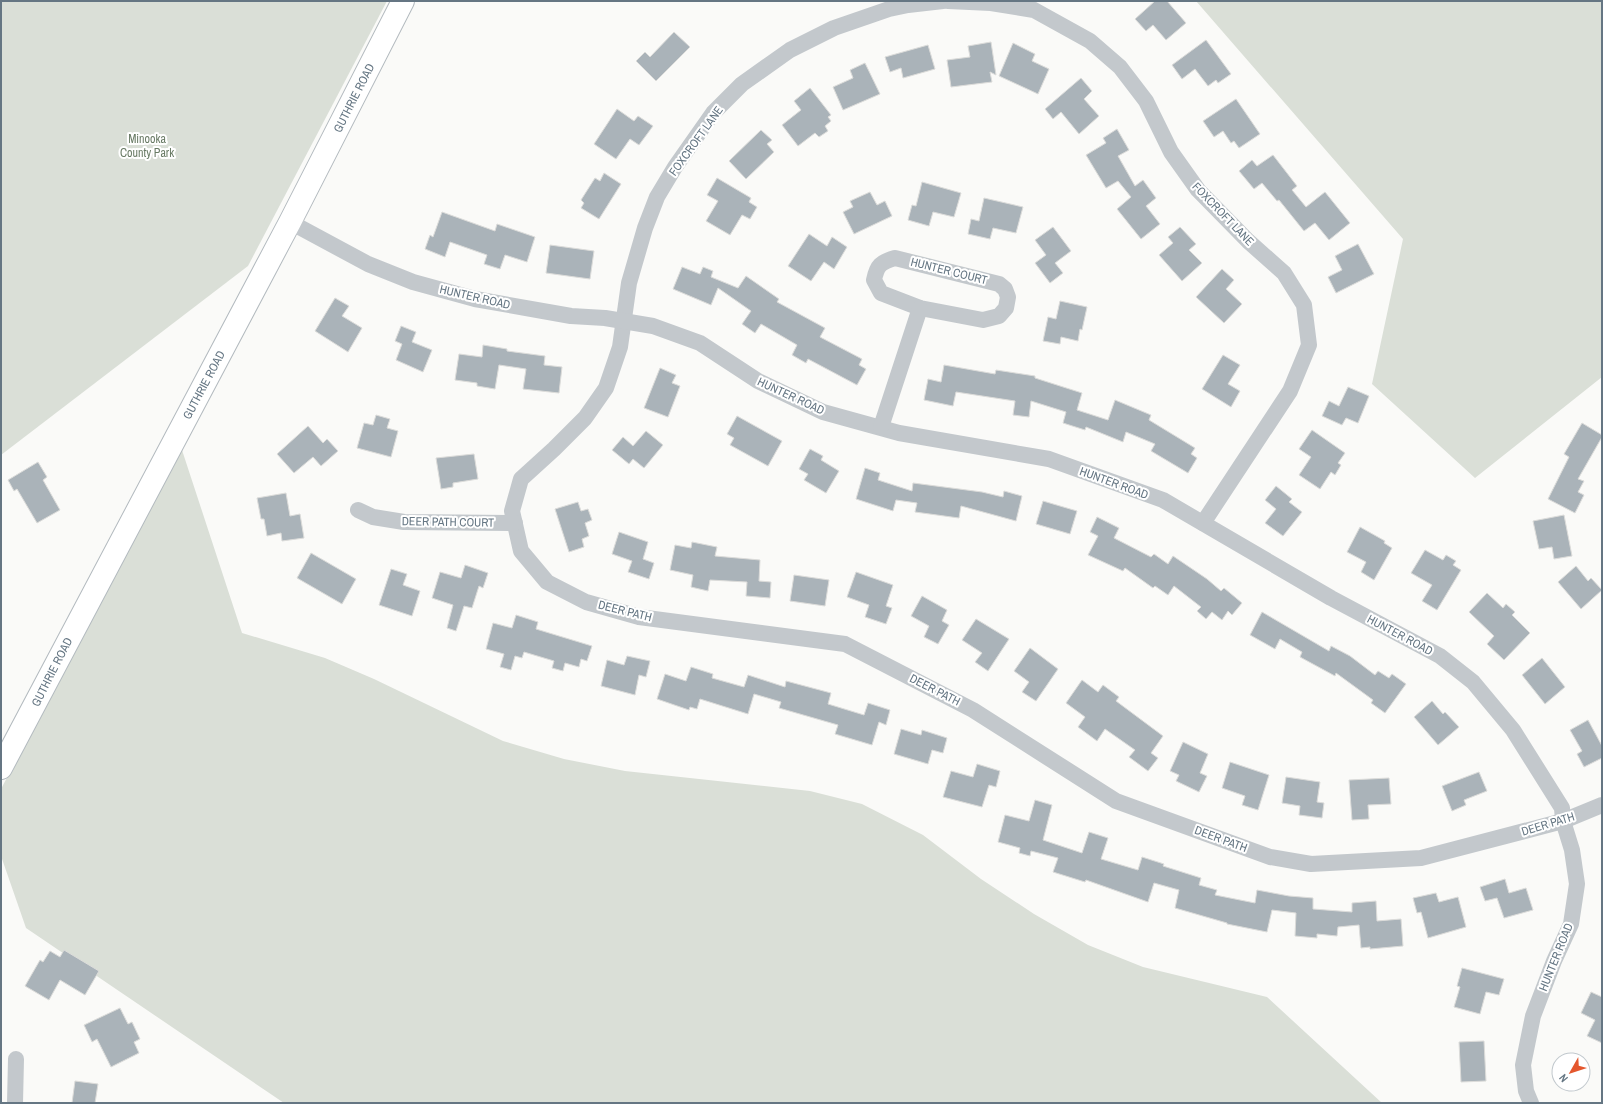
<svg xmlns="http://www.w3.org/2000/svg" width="1603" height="1104" font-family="'Archivo Narrow',sans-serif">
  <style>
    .green { fill: #dadfd7 }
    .building { fill: #aab3b9; stroke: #dcdcda }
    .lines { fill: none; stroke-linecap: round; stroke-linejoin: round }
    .secondary-casing { stroke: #b3babf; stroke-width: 24 }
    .street { stroke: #c3c8cc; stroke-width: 16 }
    .secondary { stroke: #fff; stroke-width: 22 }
    .labels { text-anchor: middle; stroke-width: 4; stroke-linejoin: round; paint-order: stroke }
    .street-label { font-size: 12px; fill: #657683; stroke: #fff }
    .park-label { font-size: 12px; fill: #687a64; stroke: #fff }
  </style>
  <rect width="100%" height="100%" fill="#fafaf8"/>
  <!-- green -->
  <g class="green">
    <polygon points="1,1 387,1 248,266 1,455"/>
    <polygon points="1196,1 1602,1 1602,377 1475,478 1372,384 1403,239"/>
    <polygon points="181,447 242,633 325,658 374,679 503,741 564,759 625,771 810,791 862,804 923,835 981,879 1034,914 1088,945 1143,967 1267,997 1382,1103 284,1103 26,928 1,856 1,789"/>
  </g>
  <!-- building -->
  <g class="building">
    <polygon points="1155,1 1167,1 1186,23 1166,40 1153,25 1146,31 1135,19"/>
    <polygon points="674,32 690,47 656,81 636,61 645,52 650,57"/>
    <polygon points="1206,40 1231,74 1218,83 1216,80 1208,86 1195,69 1182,79 1172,65"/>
    <polygon points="991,42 996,75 990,72 992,82 951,87 947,60 970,57 968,46"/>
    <polygon points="1013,43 1035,54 1032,61 1049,69 1038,94 999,76"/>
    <polygon points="928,45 935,69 903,78 901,68 890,72 885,57"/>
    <polygon points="865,63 880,94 843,110 833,87 853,78 850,70"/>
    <polygon points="1081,78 1092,91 1084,99 1099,116 1079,134 1061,112 1053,119 1045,109"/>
    <polygon points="810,88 831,115 828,117 831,121 825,126 828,131 819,137 815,133 798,146 782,125 801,110 794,101"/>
    <polygon points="1236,99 1260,134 1239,148 1234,141 1231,143 1223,131 1214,137 1203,121"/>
    <polygon points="617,109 634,121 638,116 653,126 639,145 630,139 616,159 594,144"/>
    <polygon points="1117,129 1129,150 1118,156 1135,186 1143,180 1156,198 1146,206 1160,224 1141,239 1117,209 1131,197 1118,181 1106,188 1086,155 1106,143 1103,138"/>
    <polygon points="761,130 772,140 767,144 774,152 746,179 729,161"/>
    <polygon points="1273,155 1297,186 1292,190 1306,207 1325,192 1350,223 1329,240 1315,223 1304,231 1279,200 1277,201 1262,183 1254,189 1239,171 1252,160 1257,166"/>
    <polygon points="604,173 621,184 599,219 581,208 584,203 581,200 595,178 600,181"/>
    <polygon points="717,178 751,198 749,202 757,207 750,219 742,215 730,235 706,221 718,201 707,195"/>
    <polygon points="922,182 961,193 954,217 933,212 929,226 908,220 912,205 916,206"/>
    <polygon points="870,192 877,205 885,201 892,216 854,234 843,212 853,207 850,201"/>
    <polygon points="984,198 1023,207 1016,233 993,228 990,239 968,234 971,219 979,221"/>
    <polygon points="442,212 495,231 497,224 535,237 527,262 505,255 500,269 484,264 487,255 450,242 445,257 425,249 430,235 433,237"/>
    <polygon points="1053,227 1071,251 1055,263 1063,273 1050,283 1035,263 1046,255 1035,240"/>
    <polygon points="1180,227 1196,244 1189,250 1202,263 1182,281 1159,255 1173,243 1168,237"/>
    <polygon points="809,234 827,246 832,237 847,247 834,269 824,262 811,281 788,266"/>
    <polygon points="1358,244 1374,274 1336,293 1328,277 1342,270 1335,256"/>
    <polygon points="550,245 594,251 590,279 546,273"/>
    <polygon points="682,267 700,274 703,267 713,271 711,277 738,288 746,276 779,299 777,302 825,328 820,337 862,359 859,365 866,369 857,385 808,359 806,363 792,355 797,345 761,324 755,333 742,324 751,311 718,288 711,305 673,289"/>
    <polygon points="1222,269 1234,280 1226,289 1242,304 1224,323 1196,297"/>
    <polygon points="335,298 349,306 342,316 362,328 348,352 315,331"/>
    <polygon points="1060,301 1087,307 1082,330 1080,329 1078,341 1061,337 1060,344 1043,341 1048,317 1056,319"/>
    <polygon points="401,326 416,332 412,342 432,350 423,372 396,360 402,344 395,341"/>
    <polygon points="483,345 507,349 507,351 545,356 544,365 562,367 559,393 523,389 526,369 499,365 495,389 477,386 477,383 455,380 459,354 482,357"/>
    <polygon points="1223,355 1240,365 1228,384 1240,391 1231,407 1202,389"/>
    <polygon points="944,365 995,374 996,370 1035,376 1035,378 1082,393 1077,410 1108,420 1115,400 1151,415 1149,420 1195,448 1191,454 1197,458 1188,473 1151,451 1155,444 1126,432 1123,442 1086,427 1085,430 1063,423 1066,412 1031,401 1029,417 1013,415 1015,401 956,392 953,406 924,400 928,379 941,382"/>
    <polygon points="660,368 676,375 672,383 680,386 668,417 644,408"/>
    <polygon points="1348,387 1369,396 1358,423 1346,418 1342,425 1322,416 1329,401 1339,406"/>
    <polygon points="376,415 390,419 387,428 398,431 391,457 357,448 364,423 373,425"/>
    <polygon points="737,416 782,441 768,466 730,445 734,438 727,434"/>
    <polygon points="1582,423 1602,435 1602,437 1578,479 1584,481 1578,492 1584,495 1575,513 1548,499 1569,457 1564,454"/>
    <polygon points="308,426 323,443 327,439 338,451 321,466 313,457 294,473 277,454"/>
    <polygon points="1312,430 1345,453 1338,463 1341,465 1335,475 1331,472 1320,489 1299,475 1311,457 1299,449"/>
    <polygon points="646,431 663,445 644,468 633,459 629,464 612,450 623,437 633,446"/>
    <polygon points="810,449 823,456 821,460 839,471 826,493 804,480 808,474 799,469"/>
    <polygon points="474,454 478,479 453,483 453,487 441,489 436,458"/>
    <polygon points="38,462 47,477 43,480 60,510 37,523 17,489 14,491 8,480"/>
    <polygon points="865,468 880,473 878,480 912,491 913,483 982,492 1003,497 1004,491 1022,496 1016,521 961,506 959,518 915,512 917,503 896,500 893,511 856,499"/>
    <polygon points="1276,486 1292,499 1289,502 1302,512 1283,536 1265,523 1276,509 1265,500"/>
    <polygon points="286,493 290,516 300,514 304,538 282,541 281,533 267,536 264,519 261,519 257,498"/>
    <polygon points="1043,501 1077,511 1070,534 1036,524"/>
    <polygon points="578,502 581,511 588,509 592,520 585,523 589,536 582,539 584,547 569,552 555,509"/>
    <polygon points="1564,515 1572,556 1554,559 1552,547 1539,549 1533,521"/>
    <polygon points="1097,517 1119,528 1114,538 1151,557 1154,554 1168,564 1173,556 1207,579 1221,591 1224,588 1242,603 1232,615 1228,611 1222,620 1212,612 1206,619 1197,611 1201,607 1174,586 1168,595 1155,586 1153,588 1125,568 1123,571 1088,555 1098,536 1090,532"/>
    <polygon points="1360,527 1385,541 1384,543 1392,548 1374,580 1361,572 1366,562 1347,552"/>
    <polygon points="619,532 648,542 643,559 654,563 649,579 628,572 632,561 612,554"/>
    <polygon points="692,542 717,547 715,556 760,560 759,581 771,582 770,598 746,596 747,582 710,580 708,591 691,587 693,575 670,570 675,545 691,548"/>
    <polygon points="1425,550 1443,560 1446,555 1456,561 1453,565 1461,570 1437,610 1422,601 1432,585 1411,573"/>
    <polygon points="311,553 356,579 342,604 297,578"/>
    <polygon points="465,565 488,573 483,588 479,586 472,608 464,606 456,631 447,628 453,605 432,598 440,572 461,578"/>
    <polygon points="1576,566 1588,581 1591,578 1602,590 1581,609 1558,582"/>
    <polygon points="391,569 407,574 403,585 420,591 412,616 379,605"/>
    <polygon points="856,572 893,585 886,606 892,608 886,624 865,617 869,605 847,597"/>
    <polygon points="794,575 829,580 825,606 790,601"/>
    <polygon points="1487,593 1503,608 1506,604 1515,612 1512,615 1530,633 1504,660 1487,644 1494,636 1469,612"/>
    <polygon points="922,596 947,610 942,621 949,625 938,644 924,637 929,626 911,616"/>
    <polygon points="1262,612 1329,651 1331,646 1350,656 1375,675 1378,671 1389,678 1392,674 1406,684 1385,713 1371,703 1373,700 1336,673 1335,676 1300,657 1302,652 1280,639 1275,649 1250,635"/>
    <polygon points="516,615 538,622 536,629 592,646 587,661 581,659 579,667 565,663 563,671 552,668 554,661 524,652 522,658 515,656 511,670 500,667 504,654 486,649 493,623 512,628"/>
    <polygon points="976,619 1009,639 988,671 975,662 982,653 962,640"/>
    <polygon points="1030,648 1058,669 1036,701 1022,692 1029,682 1014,671"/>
    <polygon points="627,656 650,661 646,677 639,675 635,695 601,686 607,660 624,665"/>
    <polygon points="1542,658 1565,687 1545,704 1522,675"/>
    <polygon points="691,667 713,674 712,678 744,687 748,675 785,687 786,681 831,693 828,704 864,715 868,703 890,710 886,725 879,722 872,745 835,734 838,725 779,708 781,702 754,694 748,714 700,699 697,709 690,707 689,710 657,699 665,674 686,681"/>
    <polygon points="1082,680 1098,692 1103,685 1119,697 1116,701 1163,736 1151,753 1158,758 1148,771 1129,757 1135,750 1105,729 1097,741 1078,727 1085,717 1066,703"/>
    <polygon points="1432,701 1443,714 1445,712 1459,727 1438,745 1414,717"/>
    <polygon points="1588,720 1602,746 1602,758 1584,767 1577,754 1582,751 1570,730"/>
    <polygon points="901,729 921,735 922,730 947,738 943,753 932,750 928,764 894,754"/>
    <polygon points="1183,742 1208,754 1200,773 1207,776 1199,792 1176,781 1179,775 1170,771"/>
    <polygon points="1230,762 1269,775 1258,810 1242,805 1245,796 1222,788"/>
    <polygon points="977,764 1000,771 996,787 989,785 982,807 943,797 951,771 973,777"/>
    <polygon points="1479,772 1487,791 1464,800 1466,805 1452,811 1442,786"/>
    <polygon points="1286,777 1320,782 1317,802 1324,803 1322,818 1299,815 1300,806 1282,803"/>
    <polygon points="1389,778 1391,804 1368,805 1369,819 1352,820 1349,780"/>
    <polygon points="1035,800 1052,805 1043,840 1082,853 1089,832 1108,838 1101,859 1138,870 1142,857 1164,864 1163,866 1201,878 1199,885 1217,890 1215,895 1255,903 1257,890 1289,896 1313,898 1313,909 1352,912 1352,903 1376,901 1377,921 1401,919 1403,946 1370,949 1370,947 1361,948 1359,925 1338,927 1337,936 1317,934 1317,938 1295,936 1296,913 1272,910 1267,932 1227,924 1227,923 1175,908 1179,890 1154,883 1148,902 1086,880 1085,882 1053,872 1058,858 1031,851 1030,856 1019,853 1020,848 998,842 1005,815 1029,821"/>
    <polygon points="1505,879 1509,893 1526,888 1533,910 1504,918 1497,898 1485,901 1480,887"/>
    <polygon points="1436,893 1439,902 1458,897 1466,927 1428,938 1421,912 1417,913 1413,898"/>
    <polygon points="64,950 99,971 85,995 60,980 49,1000 25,986 40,960 43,962 50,951 60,957"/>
    <polygon points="1462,968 1504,979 1499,995 1486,992 1480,1014 1454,1007 1460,987 1457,986"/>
    <polygon points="1591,992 1602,997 1602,1043 1587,1036 1595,1020 1581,1013"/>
    <polygon points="120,1008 128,1024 132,1022 140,1039 134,1042 139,1053 111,1067 97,1039 92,1042 84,1025"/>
    <polygon points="1484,1041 1486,1081 1461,1082 1459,1042"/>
    <polygon points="75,1081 98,1084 95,1103 72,1103"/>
  </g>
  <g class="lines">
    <defs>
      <polyline id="secondary" points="1,768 290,222 403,1"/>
    </defs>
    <!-- secondary casing -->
    <use href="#secondary" class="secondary-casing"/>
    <!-- street -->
    <g class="street">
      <polyline points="943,1 908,5 889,9 834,28 790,50 742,84 713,113 675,167 657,197 645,228 629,283 620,347 606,388 585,418 554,449 521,479 512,511 521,551 547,582 586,602 639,617 845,644 973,710 1116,801 1270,857 1311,864 1421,858 1563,821 1602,805"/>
      <polyline points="948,1 991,3 1034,10 1090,41 1120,67 1146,101 1171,152 1198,190 1248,241 1284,273 1304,305 1309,345 1290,391 1203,523"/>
      <polyline points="290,222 368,264 413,282 475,299 571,316 605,318 653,326 700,343 758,381 823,412 899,433 1049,459 1163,500 1331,598 1440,656 1473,682 1513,730 1562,808 1563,821 1572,850 1577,884 1571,924 1554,961 1533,1016 1523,1065 1526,1091 1531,1103"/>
      <path d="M 895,258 L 999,284 L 1005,289 L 1008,297 L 1006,308 L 999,316 L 983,320 L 920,308 L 881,293 L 874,280 C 877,265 881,262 895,258 Z"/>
      <polyline points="881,427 920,308"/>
      <polyline points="358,510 373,517 404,522 515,523"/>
      <polyline points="15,1103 16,1059"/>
    </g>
    <!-- secondary -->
    <use href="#secondary" class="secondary"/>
  </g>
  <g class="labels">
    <!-- street labels -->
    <g class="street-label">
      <text transform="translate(354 98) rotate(-63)" y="4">GUTHRIE ROAD</text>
      <text transform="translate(696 141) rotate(-54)" y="4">FOXCROFT LANE</text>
      <text transform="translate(1223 214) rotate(46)" y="4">FOXCROFT LANE</text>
      <text transform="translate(949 271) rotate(14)" y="4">HUNTER COURT</text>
      <text transform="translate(475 297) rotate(13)" y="4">HUNTER ROAD</text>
      <text transform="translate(204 385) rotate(-62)" y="4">GUTHRIE ROAD</text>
      <text transform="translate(791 396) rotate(25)" y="4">HUNTER ROAD</text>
      <text transform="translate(1114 483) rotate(20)" y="4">HUNTER ROAD</text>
      <text transform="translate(448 522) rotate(1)" y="4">DEER PATH COURT</text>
      <text transform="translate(625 611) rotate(14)" y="4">DEER PATH</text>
      <text transform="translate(1400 635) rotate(28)" y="4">HUNTER ROAD</text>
      <text transform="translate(52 672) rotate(-63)" y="4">GUTHRIE ROAD</text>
      <text transform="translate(935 690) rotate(27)" y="4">DEER PATH</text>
      <text transform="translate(1548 824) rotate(-17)" y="4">DEER PATH</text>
      <text transform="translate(1221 839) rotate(20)" y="4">DEER PATH</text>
      <text transform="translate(1556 957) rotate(-68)" y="4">HUNTER ROAD</text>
    </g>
    <!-- park labels -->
    <g class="park-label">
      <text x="147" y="143">Minooka<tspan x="147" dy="14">County Park</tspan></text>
    </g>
  </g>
  <!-- border -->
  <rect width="1603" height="1104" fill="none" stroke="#657683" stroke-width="4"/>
  <!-- north arrow -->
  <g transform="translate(1571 1072) rotate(231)"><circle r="19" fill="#ffffff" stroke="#c1c8cd"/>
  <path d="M0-3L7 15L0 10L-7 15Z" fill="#e4572e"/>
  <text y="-6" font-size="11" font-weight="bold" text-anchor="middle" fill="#657683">N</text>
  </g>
</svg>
